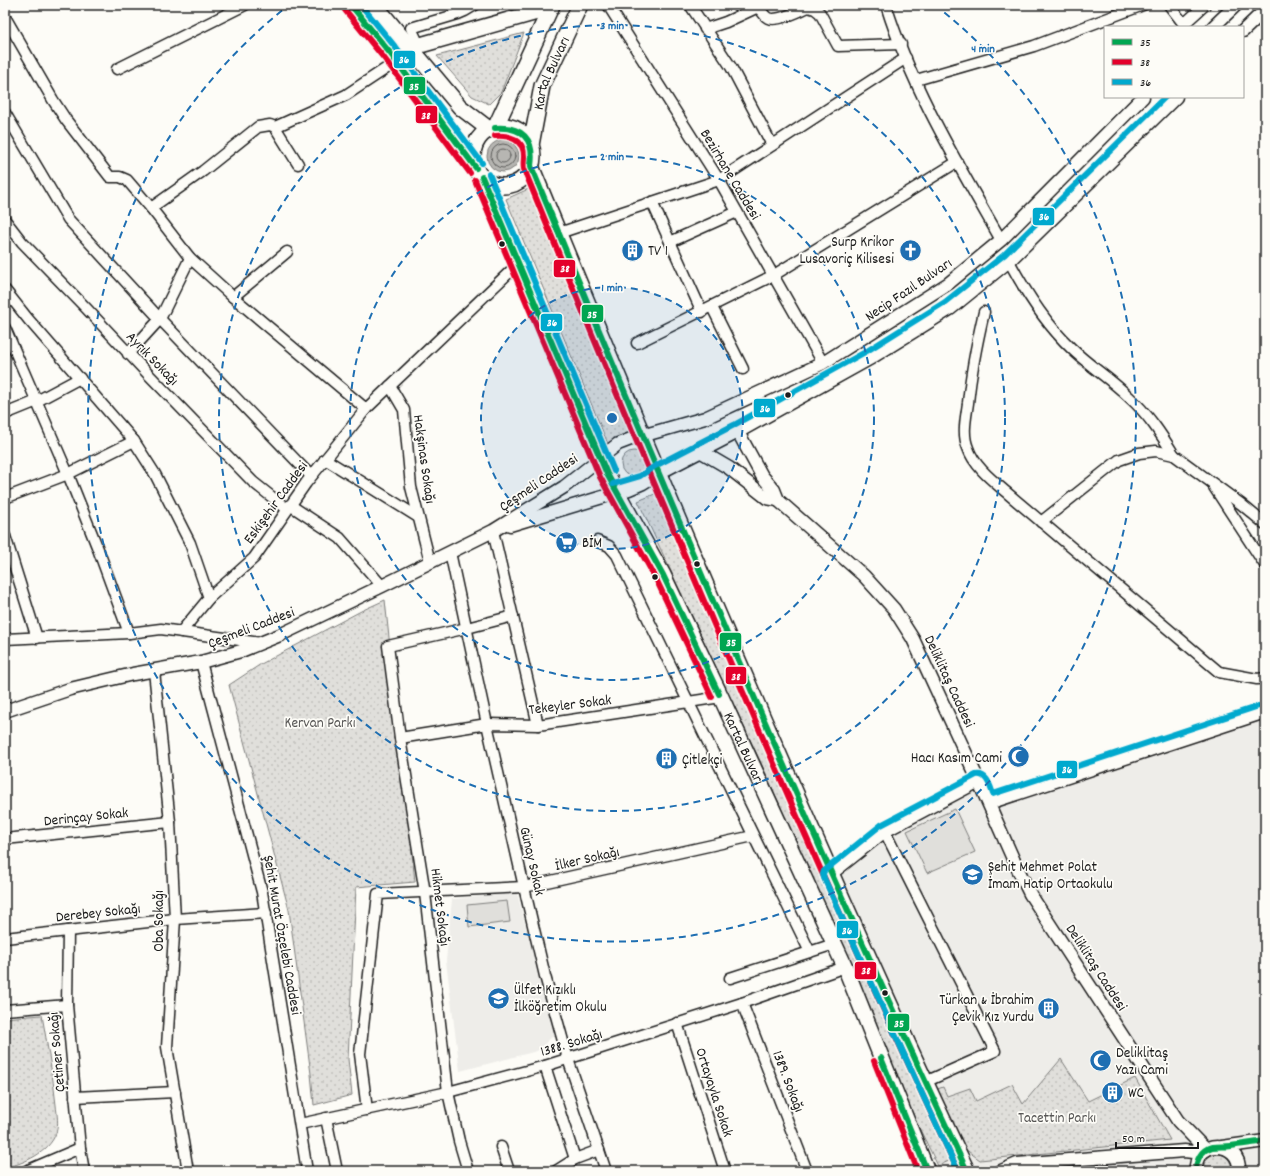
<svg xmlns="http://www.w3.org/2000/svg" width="1270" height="1176" font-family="Dekko,sans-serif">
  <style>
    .built { fill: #eeede9 }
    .grass { fill: url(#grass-dots); stroke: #7e7e7c }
    .pitch { fill: #e0dfdb; stroke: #7e7e7c }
    .water { fill: #b7b6b2; stroke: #797876 }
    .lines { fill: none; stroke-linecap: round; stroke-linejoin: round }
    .shore { stroke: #5a5a58; stroke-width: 1 }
    .minor-casing { stroke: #1c1c1c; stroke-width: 13 }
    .tertiary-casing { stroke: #1c1c1c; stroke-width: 15 }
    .primary-casing { stroke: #1c1c1c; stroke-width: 18 }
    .minor { stroke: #fdfcf7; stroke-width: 10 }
    .tertiary { stroke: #fdfcf7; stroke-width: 12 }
    .primary { stroke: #fdfcf7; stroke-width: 15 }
    .bus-1-casing { stroke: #fdfcf7; stroke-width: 9 }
    .bus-2-casing { stroke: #fdfcf7; stroke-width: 9 }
    .bus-3-casing { stroke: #fdfcf7; stroke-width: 9 }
    .bus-1 { stroke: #00a651; stroke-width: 6 }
    .bus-2 { stroke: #e4002b; stroke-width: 6 }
    .bus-3 { stroke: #00a9ce; stroke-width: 6 }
    .ring { fill: none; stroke: #1f6fb2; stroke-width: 2; stroke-dasharray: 7 5 }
    .bus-dot { fill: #1c1c1c; stroke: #fdfcf7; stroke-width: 1.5 }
    .labels { text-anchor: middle; stroke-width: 3.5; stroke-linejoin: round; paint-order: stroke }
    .street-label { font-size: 15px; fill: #1c1c1c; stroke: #fdfcf7 }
    .poi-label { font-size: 15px; fill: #1c1c1c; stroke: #fdfcf7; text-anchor: start }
    .park-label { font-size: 15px; fill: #575655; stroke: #fdfcf7 }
    .centre { fill: #1f6fb2; stroke: #fdfcf7; stroke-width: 2 }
    .ring-label { font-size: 12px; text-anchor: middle; font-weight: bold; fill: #1f6fb2; stroke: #fdfcf7; stroke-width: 3.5; stroke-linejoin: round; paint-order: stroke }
    .line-badge { stroke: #fdfcf7; stroke-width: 1.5 }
    .badge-label { font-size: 11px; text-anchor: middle; font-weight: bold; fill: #fff }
  </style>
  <defs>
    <pattern id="grass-dots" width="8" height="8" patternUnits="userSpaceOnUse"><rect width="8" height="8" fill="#e0dfdb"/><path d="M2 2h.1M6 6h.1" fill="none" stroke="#c0bfbb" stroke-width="1.8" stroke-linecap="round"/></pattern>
  </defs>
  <rect width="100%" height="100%" fill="#fdfcf7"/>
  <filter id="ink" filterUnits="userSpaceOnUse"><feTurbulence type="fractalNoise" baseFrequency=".025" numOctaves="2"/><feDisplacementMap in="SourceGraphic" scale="8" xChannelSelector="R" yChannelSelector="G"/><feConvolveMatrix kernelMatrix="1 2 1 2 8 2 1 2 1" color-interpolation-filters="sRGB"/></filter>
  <g filter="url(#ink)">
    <!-- built -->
    <g class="built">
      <polygon points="1265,708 1265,1171 946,1171 812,880 897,821 992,780 1000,800 1154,744"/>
      <polygon points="517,893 555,1034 537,1051 460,1071 446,961 452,899"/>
    </g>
    <!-- grass -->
    <g class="grass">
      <polygon points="524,33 501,92 489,104 472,96 437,56"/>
      <polygon points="533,187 634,430 608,444 506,199"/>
      <circle cx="634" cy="464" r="13"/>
      <polygon points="662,491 842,927 953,1159 938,1166 887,1063 835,929 761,763 638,501"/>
      <polygon points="385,600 415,882 356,887 348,1059 352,1095 314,1105 311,1074 289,910 229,685 261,664 361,611"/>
      <path d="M 42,1015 C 47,1045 53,1075 56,1105 C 57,1115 59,1124 56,1133 C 49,1153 24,1163 5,1168 L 5,1018 Z"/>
      <polygon points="1061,1059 1088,1101 1135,1078 1170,1140 980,1160 965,1149 932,1091 943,1087 947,1096 970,1088 976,1101 1012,1084 1023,1104"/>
      <path d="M 1213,1154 C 1225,1152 1232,1160 1232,1171 L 1204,1171 C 1203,1163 1206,1158 1213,1154 Z"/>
    </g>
    <!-- pitch -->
    <g class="pitch">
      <polygon points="955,809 975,852 927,873 907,831"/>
      <polygon points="507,901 510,922 469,927 467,905"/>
    </g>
    <!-- water -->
    <circle class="water" cx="503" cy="156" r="16"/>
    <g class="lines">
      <!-- shore -->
      <g class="shore">
        <circle cx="503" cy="156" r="12"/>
        <circle cx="503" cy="156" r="7"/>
      </g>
      <defs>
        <g id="minor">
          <polyline points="608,5 719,180 823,363"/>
          <polyline points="690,5 731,67 772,145"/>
          <path d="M 886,5 C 912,89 958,164 1001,240"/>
          <polyline points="1169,5 1186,27"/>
          <polyline points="5,17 53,100 66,120 110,177 120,177 127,180 151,208 190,258 233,297 366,409"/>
          <polyline points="1184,24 1205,5"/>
          <path d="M 705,29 L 726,22 L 756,8 C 763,9 762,15 768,18 C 776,22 800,11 808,7 L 815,9 L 820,13 L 838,46 L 901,44"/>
          <polyline points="419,45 411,28 458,14 465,11 475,5"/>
          <polyline points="117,69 245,5"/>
          <polyline points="916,80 1034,46 1143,5"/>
          <polyline points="5,113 68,219 160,319 311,476"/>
          <polyline points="275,127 298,164"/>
          <polyline points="652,202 702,312"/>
          <polyline points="151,208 203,171 258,127 270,125 275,127 346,95 396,62"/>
          <polyline points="5,220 22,242 86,308 149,375 253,482 287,509"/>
          <polyline points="559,233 719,180 906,58"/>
          <polyline points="670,242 737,212"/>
          <path d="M 1009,261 C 1026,293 1045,323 1071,348 C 1089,366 1111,379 1129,397 C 1148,414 1161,434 1174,455"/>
          <polyline points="5,290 28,319 134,441 155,474 190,543 209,598"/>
          <polyline points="233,297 287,252"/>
          <polyline points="712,307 743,369"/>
          <path d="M 984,312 C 977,342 971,372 968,403 C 966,418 962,434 968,448 C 974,466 992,480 1006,492 L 1219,672 L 1257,679 L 1265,678"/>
          <polyline points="5,328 68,474 98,549 129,633"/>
          <polyline points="637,343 774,275 957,162"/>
          <polyline points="128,354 160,319 190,258"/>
          <polyline points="390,386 404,410 411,487 430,562"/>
          <polyline points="5,414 37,401 80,378"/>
          <polyline points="325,459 418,517"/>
          <polyline points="1214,487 1265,565"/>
          <polyline points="5,498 68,474 134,441"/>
          <polyline points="290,505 340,538 382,586"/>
          <polyline points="1041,522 1119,460 1139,453 1156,451 1174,455 1241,504 1265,524"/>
          <polyline points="493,531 538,725"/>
          <polyline points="5,536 37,638"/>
          <polyline points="597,541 609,546 617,555 810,952"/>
          <polyline points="450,552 487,724 524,887 545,976 568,1059 606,1171"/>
          <polyline points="181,632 209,598 254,558 306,483 366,409 518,264"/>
          <polyline points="5,639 129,633 161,629 261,643"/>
          <polyline points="201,662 262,892 307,1171"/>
          <polyline points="154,671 170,822 175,919 167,1047 188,1171"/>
          <polyline points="400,738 487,724 538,725 721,697"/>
          <polyline points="989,804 1265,713"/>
          <polyline points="885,832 995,1051 925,1082"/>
          <polyline points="5,839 170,822"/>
          <polyline points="831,875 885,832 979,782"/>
          <polyline points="68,931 67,1005 80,1148 84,1171"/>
          <polyline points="5,938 175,919 266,913"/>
          <polyline points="730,978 834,944"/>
          <polyline points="742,1003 807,1171"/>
          <polyline points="5,1010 67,1005"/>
          <polyline points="677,1023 725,1171"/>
          <polyline points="545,1066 575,1159"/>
          <polyline points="75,1097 175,1092"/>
          <polyline points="367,1110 360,1054 378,894 524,887 753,836"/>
          <polyline points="326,1118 337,1171"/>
          <polyline points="300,1124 448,1092 545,1066 742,1003 845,967"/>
          <polyline points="501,1147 509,1171"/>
          <polyline points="26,1171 80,1148"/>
          <polyline points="468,1171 459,1141 448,1092 425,893 400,738 388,646 467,628 513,616"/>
          <polyline points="556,1171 575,1159 599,1150"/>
        </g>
        <g id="tertiary">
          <polyline points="1213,27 1236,5"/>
          <polyline points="1243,31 1265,10"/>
          <polyline points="738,432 762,476 774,490 778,500 864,576 894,609 913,639 979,782 1014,861 1030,894 1178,1121 1206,1150"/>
          <polyline points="700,451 729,468 767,498 778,500"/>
          <polyline points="510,525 629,489 643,483 659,473 738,432 871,358 950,309 1009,261 1176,97"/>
          <polyline points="5,711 70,689 133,674 201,662 241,651 280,635 382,586 493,531 564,487 618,444 631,439 705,418 823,363 949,283 1001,240 1143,97"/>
          <polyline points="1222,1147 1265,1141"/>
          <polyline points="1001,1171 1017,1164 1184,1151 1202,1153"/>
          <path d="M 1196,1171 C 1193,1139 1241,1139 1239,1171"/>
        </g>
        <g id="primary">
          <polyline points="351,5 390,53 476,168"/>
          <polyline points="375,5 460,107 490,130"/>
          <polyline points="410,48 551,8"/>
          <circle cx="503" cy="156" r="30"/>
          <polyline points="495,128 552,5"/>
          <path id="s1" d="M 531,145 L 542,86 L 580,5"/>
          <path d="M 531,166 C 605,346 680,526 757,704 C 825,861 894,1017 967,1171"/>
          <path id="s2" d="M 482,177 L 607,474 L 663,575 L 721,697 L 845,967 L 927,1171"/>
        </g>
      </defs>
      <!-- minor casing -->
      <use href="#minor" class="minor-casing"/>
      <!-- tertiary casing -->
      <use href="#tertiary" class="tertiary-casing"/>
      <!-- primary casing -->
      <use href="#primary" class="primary-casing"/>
      <!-- minor -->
      <use href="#minor" class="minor"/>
      <!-- tertiary -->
      <use href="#tertiary" class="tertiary"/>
      <!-- primary -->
      <use href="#primary" class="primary"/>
      <defs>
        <g id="bus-1">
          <polyline points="351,5 390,53 476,168"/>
          <path d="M 495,128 C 522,126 535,139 531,166 C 670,504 812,840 967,1171"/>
          <polyline points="482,177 607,474 663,575 719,694"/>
          <polyline points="881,1058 927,1171"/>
          <path d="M 1196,1171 C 1196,1160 1201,1150 1212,1147 C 1218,1146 1225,1147 1231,1146 C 1242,1144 1254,1143 1265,1141"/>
        </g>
        <g id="bus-2">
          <polyline points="345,10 384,58 470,173"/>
          <path d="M 495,136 C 509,135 524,139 524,156 C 524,160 523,164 524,169 C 662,506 803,841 958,1171"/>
          <polyline points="475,180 600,477 656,579 712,697"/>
          <polyline points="874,1061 918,1171"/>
        </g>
        <g id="bus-3">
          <polyline points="361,5 396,48 482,163"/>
          <polyline points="489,174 614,471"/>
          <polyline points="613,484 640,476 655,466 734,425 867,351 945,302 1004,255 1165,97"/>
          <path d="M 958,1171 L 918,1085 L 824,878 L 823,874 L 824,871 L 881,825 L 976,775 C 987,773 990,786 993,794 L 1262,705"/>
        </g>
      </defs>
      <!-- bus-1 casing -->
      <use href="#bus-1" class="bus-1-casing"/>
      <!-- bus-2 casing -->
      <use href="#bus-2" class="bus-2-casing"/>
      <!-- bus-3 casing -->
      <use href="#bus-3" class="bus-3-casing"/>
      <!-- bus-1 -->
      <use href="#bus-1" class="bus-1"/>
      <!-- bus-2 -->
      <use href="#bus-2" class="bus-2"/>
      <!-- bus-3 -->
      <use href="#bus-3" class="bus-3"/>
    </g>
  </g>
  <!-- distance rings -->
  <circle cx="612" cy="418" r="131" fill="#1f6fb2" fill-opacity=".12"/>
  <g class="ring">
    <circle cx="612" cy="418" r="131"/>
    <circle cx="612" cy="418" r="262"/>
    <circle cx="612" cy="418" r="393"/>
    <path d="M935 5A524 524 0 1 1 289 5"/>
  </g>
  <!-- icons -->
  <defs>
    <symbol id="building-disc" viewBox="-11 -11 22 22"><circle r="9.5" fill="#1f6fb2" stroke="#fdfcf7"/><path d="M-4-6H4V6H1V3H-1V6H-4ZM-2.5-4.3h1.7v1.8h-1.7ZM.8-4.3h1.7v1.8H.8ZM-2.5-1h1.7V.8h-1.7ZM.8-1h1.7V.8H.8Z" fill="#fff"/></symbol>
    <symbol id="church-disc" viewBox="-11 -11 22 22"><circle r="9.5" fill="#1f6fb2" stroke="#fdfcf7"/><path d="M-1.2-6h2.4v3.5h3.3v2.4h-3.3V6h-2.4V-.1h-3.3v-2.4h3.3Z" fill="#fff"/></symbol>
    <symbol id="supermarket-disc" viewBox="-11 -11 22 22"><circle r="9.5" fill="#1f6fb2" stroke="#fdfcf7"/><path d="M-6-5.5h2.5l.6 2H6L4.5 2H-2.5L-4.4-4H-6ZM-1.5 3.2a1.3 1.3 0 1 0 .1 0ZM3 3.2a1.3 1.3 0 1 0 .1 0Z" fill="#fff"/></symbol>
    <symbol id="mosque-disc" viewBox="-11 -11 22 22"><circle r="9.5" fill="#1f6fb2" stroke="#fdfcf7"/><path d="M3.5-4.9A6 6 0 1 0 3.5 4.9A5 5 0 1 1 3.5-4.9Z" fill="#fff"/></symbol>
    <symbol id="school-disc" viewBox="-11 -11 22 22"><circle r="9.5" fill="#1f6fb2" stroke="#fdfcf7"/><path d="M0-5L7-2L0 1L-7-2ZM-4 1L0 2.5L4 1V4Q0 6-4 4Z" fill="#fff"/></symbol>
  </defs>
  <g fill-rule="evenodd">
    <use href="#building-disc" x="620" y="238" width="25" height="25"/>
    <use href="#church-disc" x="898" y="238" width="25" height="25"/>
    <use href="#supermarket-disc" x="554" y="530" width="25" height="25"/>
    <use href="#mosque-disc" x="1006" y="744" width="25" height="25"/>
    <use href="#building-disc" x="654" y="746" width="25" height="25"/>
    <use href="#school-disc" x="960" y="862" width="25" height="25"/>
    <use href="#school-disc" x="486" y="986" width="25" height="25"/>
    <use href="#building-disc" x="1036" y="996" width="25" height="25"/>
    <use href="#mosque-disc" x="1088" y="1048" width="25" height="25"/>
    <use href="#building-disc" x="1100" y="1080" width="25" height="25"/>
  </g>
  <!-- markers -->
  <g class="bus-dot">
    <circle cx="502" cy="244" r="3.5"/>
    <circle cx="788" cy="395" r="3.5"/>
    <circle cx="697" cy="564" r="3.5"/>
    <circle cx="655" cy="577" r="3.5"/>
    <circle cx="885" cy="993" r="3.5"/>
  </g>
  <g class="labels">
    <!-- street labels -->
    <g class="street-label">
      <text dy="5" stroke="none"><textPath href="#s1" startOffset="75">Kartal Bulvarı</textPath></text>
      <text transform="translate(731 174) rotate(59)" y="5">Bezirhane Caddesi</text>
      <text transform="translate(908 289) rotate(-34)" y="5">Necip Fazıl Bulvarı</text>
      <text transform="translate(153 358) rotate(46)" y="5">Ayrık Sokağı</text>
      <text transform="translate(425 459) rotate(82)" y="5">Hakşinas Sokağı</text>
      <text transform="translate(538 482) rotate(-34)" y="5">Çeşmeli Caddesi</text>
      <text transform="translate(275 502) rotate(-54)" y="5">Eskişehir Caddesi</text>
      <text transform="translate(251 627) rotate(-21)" y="5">Çeşmeli Caddesi</text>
      <text transform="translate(950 681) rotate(65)" y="5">Deliklitaş Caddesi</text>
      <text transform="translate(570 704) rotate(-7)" y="5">Tekeyler Sokak</text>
      <text dy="5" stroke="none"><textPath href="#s2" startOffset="629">Kartal Bulvarı</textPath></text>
      <text transform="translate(86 816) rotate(-6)" y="5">Derinçay Sokak</text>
      <text transform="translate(587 858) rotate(-13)" y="5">İlker Sokağı</text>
      <text transform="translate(533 861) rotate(77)" y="5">Günay Sokak</text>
      <text transform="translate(441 907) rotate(83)" y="5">Hikmet Sokağı</text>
      <text transform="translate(98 912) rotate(-6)" y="5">Derebey Sokağı</text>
      <text transform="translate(158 921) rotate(-90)" y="5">Oba Sokağı</text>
      <text transform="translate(283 935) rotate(80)" y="5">Şehit Murat Özçelebi Caddesi</text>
      <text transform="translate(1097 967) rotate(57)" y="5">Deliklitaş Caddesi</text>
      <text transform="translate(571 1042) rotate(-17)" y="5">1388. Sokağı</text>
      <text transform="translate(56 1052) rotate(-95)" y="5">Çetiner Sokağı</text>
      <text transform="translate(789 1081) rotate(69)" y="5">1389. Sokağı</text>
      <text transform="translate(715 1092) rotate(72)" y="5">Ortayayla Sokak</text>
    </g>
    <!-- poi labels -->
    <g class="poi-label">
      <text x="894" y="246" text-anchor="end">Surp Krikor<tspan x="894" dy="17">Lusavoriç Kilisesi</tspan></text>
      <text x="648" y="255">TV 1</text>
      <text x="582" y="547">BİM</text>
      <text x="1002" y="762" text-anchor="end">Hacı Kasım Cami</text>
      <text x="682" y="764">Çitlekçi</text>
      <text x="988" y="871">Şehit Mehmet Polat<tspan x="988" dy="17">İmam Hatip Ortaokulu</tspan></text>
      <text x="514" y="994">Ülfet Kızıklı<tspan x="514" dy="17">İlköğretim Okulu</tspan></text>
      <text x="1034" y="1004" text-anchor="end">Türkan &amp; İbrahim<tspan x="1034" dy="17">Çevik Kız Yurdu</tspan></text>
      <text x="1116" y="1057">Deliklitaş<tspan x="1116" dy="17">Yazı Cami</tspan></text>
      <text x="1128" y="1097">WC</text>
    </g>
    <!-- park labels -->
    <g class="park-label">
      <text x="320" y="727">Kervan Parkı</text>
      <text x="1057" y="1122">Tacettin Parkı</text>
    </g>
  </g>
  <circle cx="612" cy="418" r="6" class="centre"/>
  <g class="ring-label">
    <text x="612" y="29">3 min</text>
    <text x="983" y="52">4 min</text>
    <text x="612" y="160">2 min</text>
    <text x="612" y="291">1 min</text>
  </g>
  <g class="line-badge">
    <rect x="393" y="50" width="23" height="19" rx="4" fill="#00a9ce"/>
    <rect x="403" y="76" width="23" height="19" rx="4" fill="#00a651"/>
    <rect x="415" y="105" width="23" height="19" rx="4" fill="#e4002b"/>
    <rect x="1032" y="207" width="23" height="19" rx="4" fill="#00a9ce"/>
    <rect x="553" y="259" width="23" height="19" rx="4" fill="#e4002b"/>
    <rect x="581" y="304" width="23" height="19" rx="4" fill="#00a651"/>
    <rect x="540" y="313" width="23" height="19" rx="4" fill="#00a9ce"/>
    <rect x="753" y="398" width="23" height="20" rx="4" fill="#00a9ce"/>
    <rect x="719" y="632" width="23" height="20" rx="4" fill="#00a651"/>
    <rect x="725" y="666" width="22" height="19" rx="4" fill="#e4002b"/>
    <rect x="1056" y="760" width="22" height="19" rx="4" fill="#00a9ce"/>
    <rect x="836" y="920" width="23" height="19" rx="4" fill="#00a9ce"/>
    <rect x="854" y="961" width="23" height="19" rx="4" fill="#e4002b"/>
    <rect x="887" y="1013" width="23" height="19" rx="4" fill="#00a651"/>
  </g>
  <g class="badge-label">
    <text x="404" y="63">36</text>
    <text x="414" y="90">35</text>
    <text x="426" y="119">38</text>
    <text x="1044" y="220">36</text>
    <text x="565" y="272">38</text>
    <text x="592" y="318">35</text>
    <text x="552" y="326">36</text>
    <text x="765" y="412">36</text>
    <text x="731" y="646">35</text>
    <text x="736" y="680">38</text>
    <text x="1067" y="773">36</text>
    <text x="847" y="934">36</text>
    <text x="866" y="974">38</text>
    <text x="899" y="1027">35</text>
  </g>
  <!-- margin -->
  <rect width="1270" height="1176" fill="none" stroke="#fdfcf7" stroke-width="20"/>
  <rect x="10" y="10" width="1250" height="1156" fill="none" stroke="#1c1c1c" stroke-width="1.5" filter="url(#ink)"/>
  <!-- legend -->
  <rect x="1104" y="26" width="140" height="72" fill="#fdfcf7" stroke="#a3a29f"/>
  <rect x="1112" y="39" width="20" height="6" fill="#00a651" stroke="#a3a29f"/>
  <text x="1140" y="46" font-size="12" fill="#1c1c1c">35</text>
  <rect x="1112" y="59" width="20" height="6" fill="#e4002b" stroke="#a3a29f"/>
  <text x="1140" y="66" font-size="12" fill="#1c1c1c">38</text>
  <rect x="1112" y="79" width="20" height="6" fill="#00a9ce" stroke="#a3a29f"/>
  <text x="1140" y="86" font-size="12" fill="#1c1c1c">36</text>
  <!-- scale -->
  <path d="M1116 1142v6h82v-6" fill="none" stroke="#1c1c1c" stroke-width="2"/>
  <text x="1122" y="1142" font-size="12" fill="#1c1c1c" stroke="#fdfcf7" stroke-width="3" paint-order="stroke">50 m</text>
</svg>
